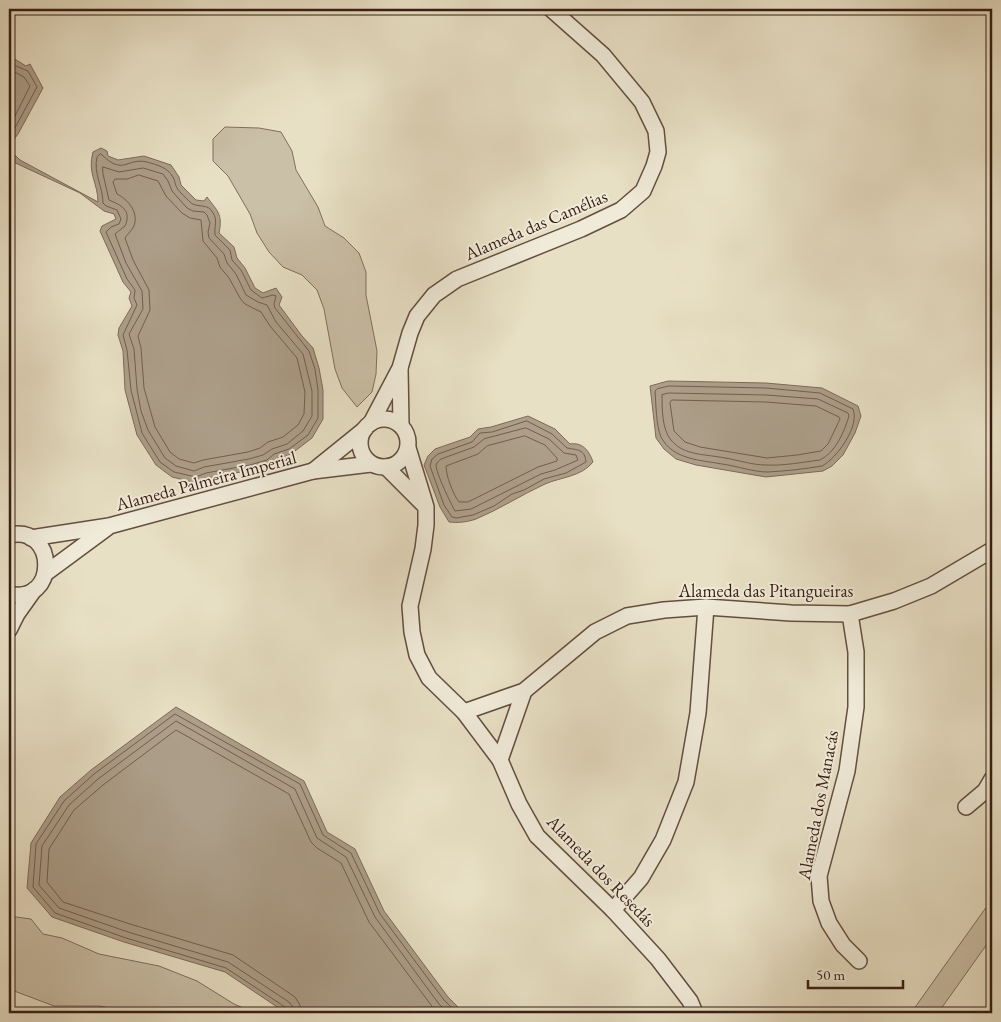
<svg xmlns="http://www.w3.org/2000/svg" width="1001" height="1022" font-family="'EB Garamond',serif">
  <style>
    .green { fill: #cabfa7; stroke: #806e5e }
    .water { fill: #ac9e89; stroke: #7d6a5a }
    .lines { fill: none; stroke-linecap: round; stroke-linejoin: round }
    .shore { stroke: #725e4e; stroke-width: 1 }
    .minor-casing { stroke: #634e40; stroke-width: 18 }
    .minor { stroke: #f0ebd9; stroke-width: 15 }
    .labels { text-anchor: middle; stroke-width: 4; stroke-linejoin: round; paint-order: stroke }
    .street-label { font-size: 18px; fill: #371d14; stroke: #f0ebd9 }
  </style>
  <rect width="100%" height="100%" fill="#e8e0c5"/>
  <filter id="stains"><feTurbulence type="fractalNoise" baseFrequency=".004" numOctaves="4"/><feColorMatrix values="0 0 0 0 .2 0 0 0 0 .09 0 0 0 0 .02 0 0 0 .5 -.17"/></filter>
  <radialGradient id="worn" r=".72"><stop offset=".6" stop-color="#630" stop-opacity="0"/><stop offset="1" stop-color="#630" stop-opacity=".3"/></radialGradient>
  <!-- green -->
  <g class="green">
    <polygon points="225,127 259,128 281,132 292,151 296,170 318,207 325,226 344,238 359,253 366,272 366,295 377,351 376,374 372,392 357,407 342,388 335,369 324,309 317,290 302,275 283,267 269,252 257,233 250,214 228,176 213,161 213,139"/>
    <polygon points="992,899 992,937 938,1013 911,1013"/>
    <polygon points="9,916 31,919 43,934 62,938 99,954 159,966 197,981 234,1004 255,1013 135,1013 99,1006 54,1006 9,989"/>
  </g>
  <!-- water -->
  <g class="water">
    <path d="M 9,58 L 13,58 L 26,66 L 30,64 L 43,88 L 18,134 L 10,145 L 11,151 L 20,160 L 98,202 C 98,183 87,173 93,152 L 101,148 L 107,151 L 108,156 L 118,160 L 144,156 L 171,165 L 179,177 L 181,185 L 196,200 L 204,201 L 207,197 C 217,211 223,213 219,233 L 234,247 L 237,258 L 245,268 L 255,288 L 263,293 L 276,288 L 282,297 L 279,305 L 302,336 L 313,348 L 319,368 L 323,390 L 323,419 L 312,438 L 291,454 L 277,459 L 269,465 L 252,470 L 207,478 L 196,483 L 172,477 L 156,465 L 137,435 L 125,390 L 123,351 L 118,335 L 119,328 L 132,306 L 129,298 L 131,292 L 123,282 L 100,231 L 102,226 L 116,219 L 114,214 L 104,211 L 80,193 L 9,160 Z"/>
    <polygon points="668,381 766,383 822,388 858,406 861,416 855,433 843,455 832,466 823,471 766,477 696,465 676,459 664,449 656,438 650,386"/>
    <path d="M 528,416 L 555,429 L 570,444 C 582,442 589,450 593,462 C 581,477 561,477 545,484 C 521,495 500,509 476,519 C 468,522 458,523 449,522 L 440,507 L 424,465 L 428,456 L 435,449 L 470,437 L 478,429 L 491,427 Z"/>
    <polygon points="176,707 304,781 327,832 355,849 384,911 448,997 464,1013 286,1013 225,972 124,942 52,917 27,888 31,843 60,797 91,770"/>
  </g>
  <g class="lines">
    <!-- shore -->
    <g class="shore">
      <polyline points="9,63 28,71 37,87 9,139"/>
      <polyline points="9,69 24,77 30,86 9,128"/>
      <path d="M 101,154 C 124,177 126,157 147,162 C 157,165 167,167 173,177 C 175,180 175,185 177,188 C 180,193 186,198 190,202 C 197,209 208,202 213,213 C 218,220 214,227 215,235 L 230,250 L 232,260 L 241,270 L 251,290 L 262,298 L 273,295 L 276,296 L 274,304 L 275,308 L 309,351 L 315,369 L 318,390 L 318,418 L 308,435 L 289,449 L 274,454 L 267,460 L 250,465 L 206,473 L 196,477 L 174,472 L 160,462 L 142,433 L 131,390 L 127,350 L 123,335 L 137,305 L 134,298 L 135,290 L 127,279 L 106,232 L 111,227 L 119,224 L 121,219 L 117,210 L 106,206 L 103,203 C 103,187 93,173 97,157 Z"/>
      <path d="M 103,167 L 119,172 L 143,168 L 163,174 L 168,181 L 172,191 L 187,208 L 193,211 L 204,212 L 207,215 L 210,223 L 208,232 L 209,238 L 224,254 L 227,263 L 236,274 L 246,295 L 258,302 L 267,305 L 276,322 L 303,354 L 312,391 L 312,416 L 303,431 L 287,444 L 272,449 L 263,455 L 249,459 L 204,467 L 194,471 L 176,466 L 165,458 L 148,430 L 141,411 L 137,389 L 134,349 L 129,334 L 143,309 L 142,291 L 126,263 L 115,234 L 125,226 C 132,210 121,205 109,200 L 103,174 Z"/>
      <path d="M 139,175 L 158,181 L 166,196 L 182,213 L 190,218 L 201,220 L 203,241 L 217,258 L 220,267 L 229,278 L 240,298 L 245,304 L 261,312 L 270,326 L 297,358 L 305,392 L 304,414 L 298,425 L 283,437 L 268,442 L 260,448 L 248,452 L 203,460 L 194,463 L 179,459 L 170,452 L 155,427 L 144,388 L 141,348 L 138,336 L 150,310 L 149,290 L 133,260 L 125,238 C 127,235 130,232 133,228 C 140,214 129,200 117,194 L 113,182 L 115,179 L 127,179 Z"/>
      <path d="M 669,386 L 766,388 L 820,393 L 853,409 C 860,426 837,458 822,466 C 804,469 786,471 768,472 C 753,472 737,466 722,464 C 701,460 673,460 661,437 C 656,426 656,403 655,391 L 657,389 Z"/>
      <path d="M 669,393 L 766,395 L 818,399 L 848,413 L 849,416 C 844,432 836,452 820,460 C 803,462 784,466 766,465 C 752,465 738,460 725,458 C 706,454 684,456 671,440 C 662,430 662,408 662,395 Z"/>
      <polygon points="672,400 766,402 816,406 839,417 840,419 828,444 821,451 797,455 767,458 700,447 685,442 674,431 670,403"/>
      <path d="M 527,421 L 552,434 L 567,448 C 577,450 585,449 586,462 L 566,473 L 544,479 L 524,490 L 512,494 L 494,506 L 473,515 L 456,518 L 452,517 L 444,505 L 430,466 L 432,459 L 438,454 L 472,442 L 480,433 L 492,432 Z"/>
      <path d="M 526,428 L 549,439 L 564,453 L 576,455 L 578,460 L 555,470 L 541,474 L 471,509 L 455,511 C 451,504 436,473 436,465 C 437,462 439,461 441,459 L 474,447 L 484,439 Z"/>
      <path d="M 525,436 L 545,445 L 557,458 L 557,461 L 538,467 L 468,502 L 459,502 C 453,494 446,476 446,466 L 478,454 L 487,446 Z"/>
      <polyline points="288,1013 285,1007 226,968 126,938 55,913 33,887 36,844 64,801 94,774 175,714 300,784 323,835 351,853 380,914 444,1000 457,1013"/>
      <polyline points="294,1013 293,1007 289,1002 228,962 128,932 59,908 39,885 42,846 69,805 98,779 176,721 295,789 317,838 346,857 375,917 439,1004 448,1013"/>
      <polyline points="301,1013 300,1005 295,997 233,955 130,924 63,902 47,882 49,849 74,810 103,785 176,730 289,794 311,842 317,848 341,863 369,922 437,1013"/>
    </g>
    <defs>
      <g id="minor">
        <polyline points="400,369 401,425"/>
        <circle cx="384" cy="443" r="24"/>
        <polyline points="371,423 400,368 410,333 417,316 434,295 457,279 581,229 621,210 643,191 654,166 658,152 656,131 642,102 603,55 551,9"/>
        <polyline points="408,448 426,507 426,525 423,549 410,606 412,632 417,655 429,678 464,712 500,760 519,804 537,836 613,910 658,959 690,1001 695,1013"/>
        <polyline points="386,467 423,504"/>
        <polyline points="313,471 365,429"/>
        <path d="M 9,535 C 58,524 58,606 9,594"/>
        <polyline points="31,538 109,526 313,471 371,464"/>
        <polyline points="46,573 107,528"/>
        <polyline points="850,614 856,652 856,707 847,771 819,876 821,901 829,923 843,945 859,961"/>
        <polyline points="9,630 17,614 34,590"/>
        <polyline points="464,712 524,691 595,632 627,616 664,610 706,607 791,613 850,614 894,601 931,586 992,550"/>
        <polyline points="500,760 524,691"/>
        <polyline points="966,807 985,791 992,779"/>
        <polyline points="613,910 641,878 663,840 686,782 698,713 706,607"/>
      </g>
    </defs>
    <!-- minor casing -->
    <use href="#minor" class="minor-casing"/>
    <!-- minor -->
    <use href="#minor" class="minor"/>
  </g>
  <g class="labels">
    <!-- street labels -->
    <g class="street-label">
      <text transform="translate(536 225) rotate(-23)" y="6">Alameda das Camélias</text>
      <text transform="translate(206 481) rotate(-15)" y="6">Alameda Palmeira Imperial</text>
      <text x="766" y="597">Alameda das Pitangueiras</text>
      <text transform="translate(818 805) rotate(-79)" y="6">Alameda dos Manacás</text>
      <text transform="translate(601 871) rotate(46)" y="6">Alameda dos Resedás</text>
    </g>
  </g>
  <!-- margin -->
  <rect width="1001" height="1022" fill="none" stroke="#e8e0c5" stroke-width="30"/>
  <rect x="10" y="10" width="981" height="1002" fill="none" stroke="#371d14" stroke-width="2.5"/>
  <rect x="15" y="15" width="971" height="992" fill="none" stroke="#371d14"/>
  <!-- scale -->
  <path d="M808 980v8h95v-8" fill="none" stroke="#371d14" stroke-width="2.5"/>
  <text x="816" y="980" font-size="15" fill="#371d14" stroke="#f0ebd9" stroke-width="4" paint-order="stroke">50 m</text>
  <rect width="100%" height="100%" filter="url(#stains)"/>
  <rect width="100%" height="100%" fill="url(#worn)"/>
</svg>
